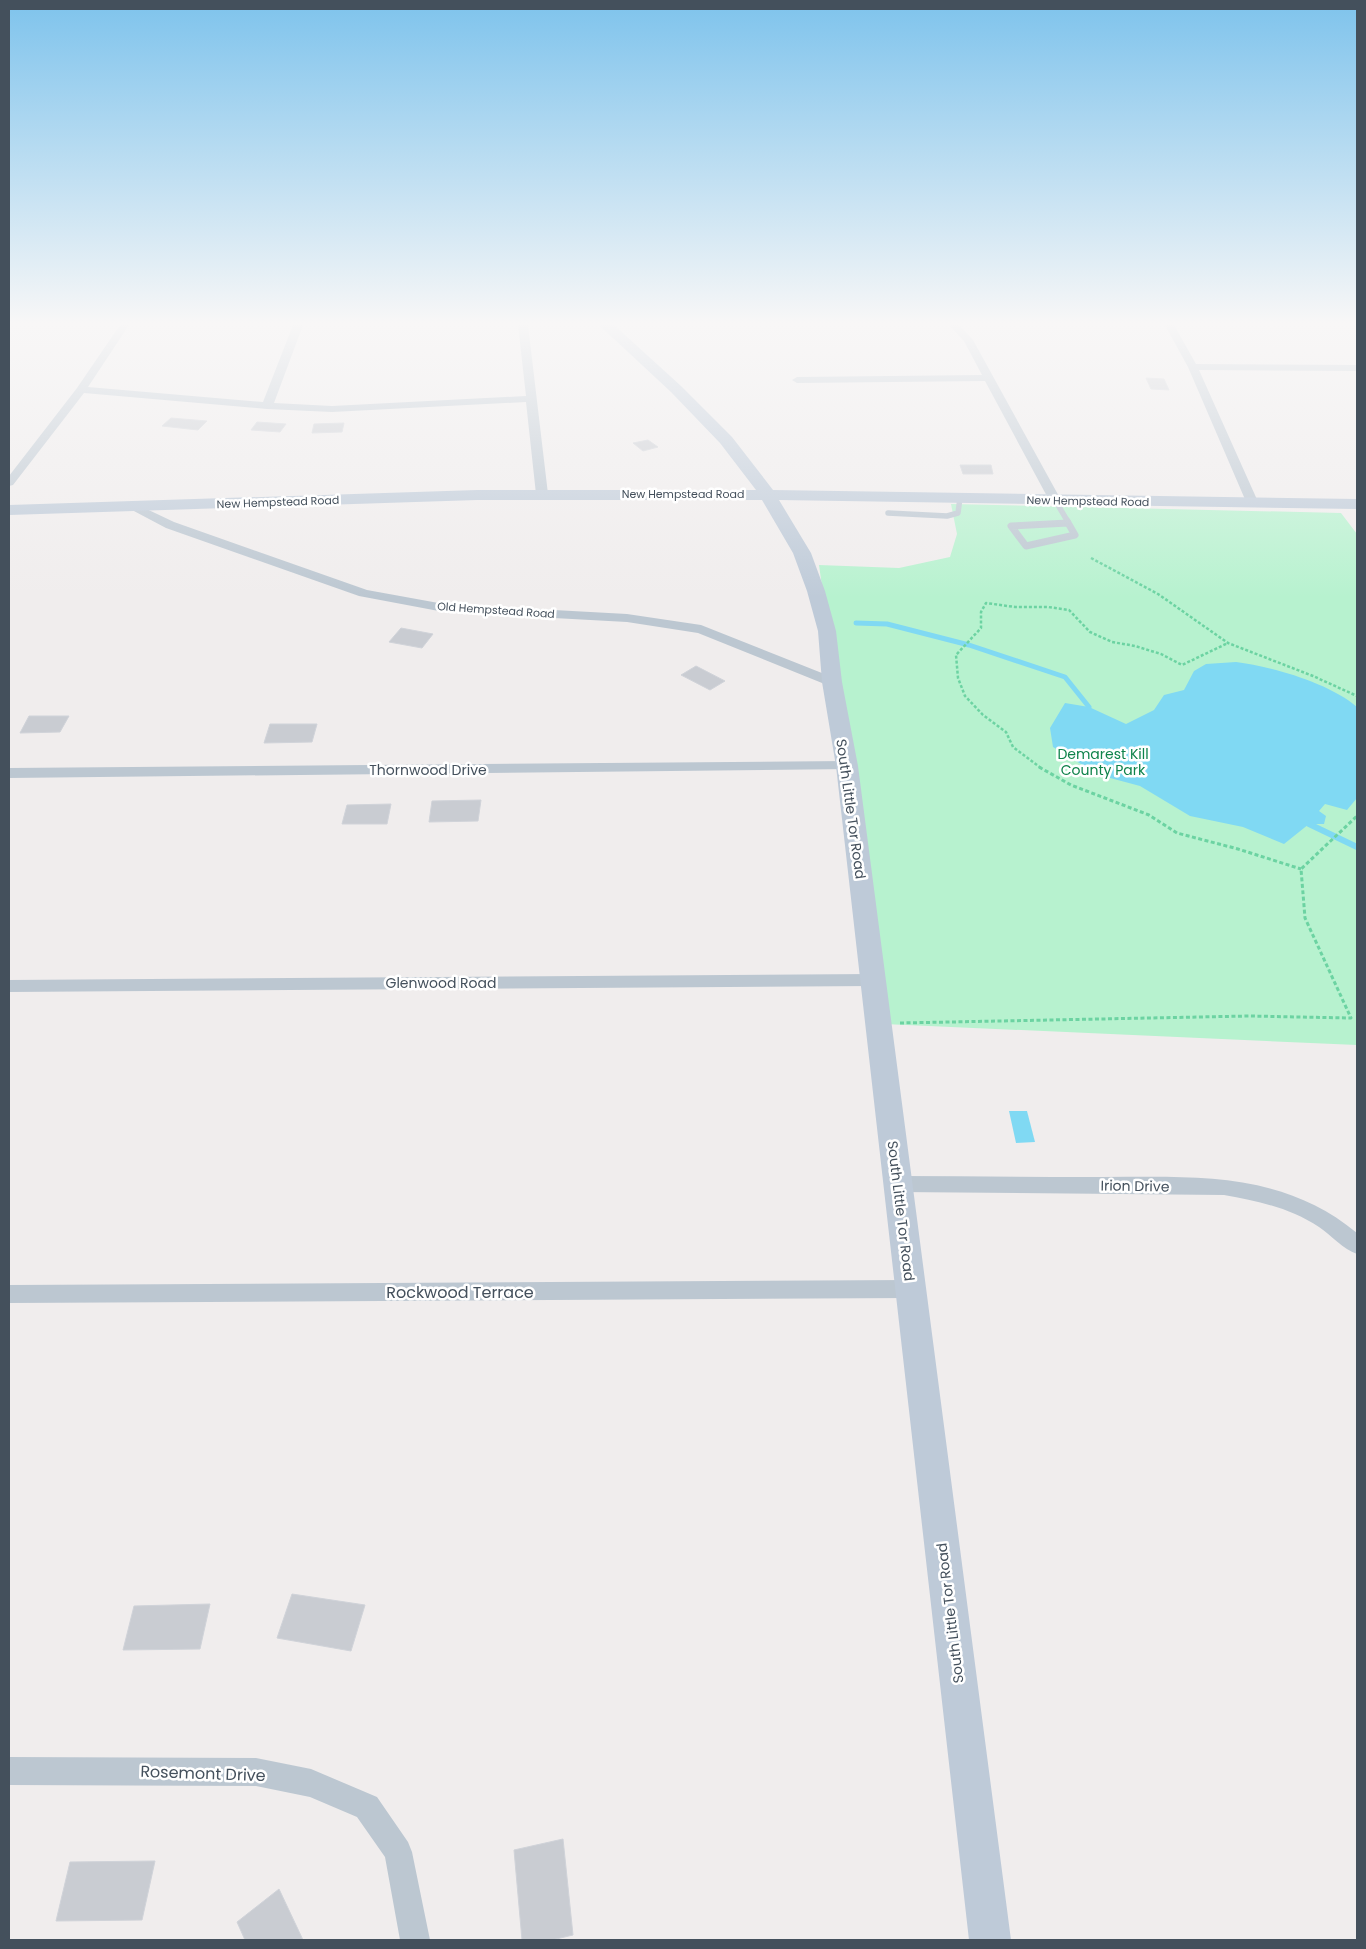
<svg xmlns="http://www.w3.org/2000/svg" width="1366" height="1949" font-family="Poppins,sans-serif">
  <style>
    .green { fill: #b7f2cf }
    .water { fill: #80d9f3 }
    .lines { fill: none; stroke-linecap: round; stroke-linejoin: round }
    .stream-far1 { stroke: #80d9f3; stroke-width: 5 }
    .stream { stroke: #80d9f3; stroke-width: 6 }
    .building { fill: #c9ccd2; stroke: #d0d3d9 }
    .path-far1 { stroke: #6cd3a2; stroke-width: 2.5; stroke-dasharray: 3 2; stroke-linecap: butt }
    .path { stroke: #6cd3a2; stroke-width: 3; stroke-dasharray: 4 2.5; stroke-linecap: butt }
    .lane-far1 { stroke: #bcc7d1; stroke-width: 5.5 }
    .lane { stroke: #bcc7d1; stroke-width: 7 }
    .street { fill: #bcc7d1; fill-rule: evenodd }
    .secondary { fill: #becad8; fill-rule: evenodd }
    .labels { text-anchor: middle; stroke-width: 5; stroke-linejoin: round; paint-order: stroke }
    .far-street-label { font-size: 11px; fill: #44505c; stroke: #fff }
    .park-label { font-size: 14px; fill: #0f834b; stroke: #fff }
    .street-label { font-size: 14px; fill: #44505c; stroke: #fff }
    .near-street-label { font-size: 16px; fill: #44505c; stroke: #fff }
  </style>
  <rect width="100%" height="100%" fill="#f0eded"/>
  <!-- green -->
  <polygon class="green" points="951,504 1341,513 1357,534 1357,1045 884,1024 819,565 899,568 950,557 957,534"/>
  <!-- water -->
  <g class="water">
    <path d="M 1236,662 C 1273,667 1329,683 1357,707 L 1357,798 L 1347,810 L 1325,804 L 1319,811 L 1326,816 L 1324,824 L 1309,824 L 1284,844 L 1243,827 L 1190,816 L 1140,786 L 1099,775 L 1053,747 L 1050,728 L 1065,703 L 1089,707 L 1126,724 L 1154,710 L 1164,695 L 1184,690 L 1194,671 L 1206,664 Z"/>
    <polygon points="1009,1111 1027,1111 1035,1142 1016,1143"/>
  </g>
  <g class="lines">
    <!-- stream-far1 -->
    <polyline class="stream-far1" points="856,623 887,624 969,645 1065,677 1089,707"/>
    <!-- stream -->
    <polyline class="stream" points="1309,824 1357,847"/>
  </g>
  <!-- building -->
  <g class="building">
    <polygon points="1146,378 1164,379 1169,390 1151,389"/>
    <polygon points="171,418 207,421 198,430 162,426"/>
    <polygon points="257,422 286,424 280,432 251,430"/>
    <polygon points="344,423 342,432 312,433 314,424"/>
    <polygon points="648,440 658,447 643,451 633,443"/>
    <polygon points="960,465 991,465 993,474 963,474"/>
    <polygon points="401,628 433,634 422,648 389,642"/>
    <polygon points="696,666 725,681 710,690 681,675"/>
    <polygon points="29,716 69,716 60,732 20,733"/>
    <polygon points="270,724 317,724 312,742 264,743"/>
    <polygon points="481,800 478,821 429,822 432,801"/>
    <polygon points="391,804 387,824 342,824 347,805"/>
    <polygon points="292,1594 365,1605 351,1651 277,1638"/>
    <polygon points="210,1604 200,1649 123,1650 134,1606"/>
    <polygon points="563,1839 573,1935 552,1940 522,1940 514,1850"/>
    <polygon points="155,1861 142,1920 56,1921 70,1862"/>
    <polygon points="279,1889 303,1940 245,1940 237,1922"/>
  </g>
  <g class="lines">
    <!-- path-far1 -->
    <g class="path-far1">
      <polyline points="1091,558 1158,594 1228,643 1313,676 1357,696"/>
      <polyline points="1041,768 1013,747 1006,732 983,715 965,696 958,678 956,655 981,628 981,612 986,603 1015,607 1048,607 1069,610 1090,632 1112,642 1135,646 1161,654 1182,665 1228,643"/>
    </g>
    <!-- path -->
    <g class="path">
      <polyline points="1039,767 1071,785 1149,815 1177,833 1238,849 1301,869"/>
      <polyline points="900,1023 1249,1016 1351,1018 1305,918 1301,869 1357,816"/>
    </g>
    <!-- lane-far1 -->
    <g class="lane-far1">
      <polyline points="1055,500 1068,522"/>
      <polyline points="888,513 947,516 958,513 960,498"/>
    </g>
    <!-- lane -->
    <polyline class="lane" points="1067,521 1075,535 1026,546 1011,526 1068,523"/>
    <!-- street -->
    <g class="street">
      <polygon points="120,325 129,325 88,387 263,402 293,325 303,325 274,403 332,406 526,396 518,325 528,325 548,494 542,497 536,494 526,402 332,412 267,409 84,393 13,485 9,486 9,476 77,388"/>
      <polygon points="949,325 959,325 973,340 1061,500 1059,502 1055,503 1049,500 985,381 797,383 792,380 797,377 982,375 964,341"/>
      <polygon points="1165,325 1174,325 1196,364 1357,365 1357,371 1199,370 1259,504 1257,506 1249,506 1247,504 1188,367"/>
      <polygon points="136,504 174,522 367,590 444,604 627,614 701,625 837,679 839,682 837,685 827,685 698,633 627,622 444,612 359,596 166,528 132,510 130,508 132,506"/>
      <polygon points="847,761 852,763 854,766 852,769 9,778 9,768"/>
      <polygon points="873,974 879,976 882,980 879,984 873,986 9,992 9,980"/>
      <path d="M 898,1176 C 961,1176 1025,1177 1088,1177 C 1184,1178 1278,1167 1357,1233 L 1357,1254 C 1343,1249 1332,1236 1319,1227 C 1290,1208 1258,1201 1224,1195 L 898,1192 L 891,1190 L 888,1184 L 891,1178 Z"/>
      <polygon points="911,1280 919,1282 922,1289 919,1296 911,1298 9,1303 9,1285"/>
      <polygon points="9,1757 256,1758 311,1769 377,1797 408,1842 412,1852 430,1940 400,1940 385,1857 357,1817 310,1797 256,1786 9,1785"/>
    </g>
    <!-- secondary -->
    <polygon class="secondary" points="599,325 614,325 681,386 732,437 773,490 1357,499 1357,509 779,500 811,553 825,591 836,631 842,682 858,766 1011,1940 969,1940 836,766 822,682 818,631 807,591 793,553 762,500 477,500 9,515 9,505 477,490 756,490 720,443 671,392"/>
  </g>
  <!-- sky -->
  <linearGradient id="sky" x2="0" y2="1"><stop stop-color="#7ec3ec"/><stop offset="0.54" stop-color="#f8f7f7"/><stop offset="1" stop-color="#f8f7f7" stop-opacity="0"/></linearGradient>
  <rect width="1366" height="598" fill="url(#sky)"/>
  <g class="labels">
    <!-- far-street labels -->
    <g class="far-street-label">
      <text x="683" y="498">New Hempstead Road</text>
      <text transform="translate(1088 501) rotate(1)" y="4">New Hempstead Road</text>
      <text transform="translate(278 502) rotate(-2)" y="4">New Hempstead Road</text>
      <text transform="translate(496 610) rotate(4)" y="4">Old Hempstead Road</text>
    </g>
    <!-- park labels -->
    <g class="park-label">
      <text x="1103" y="759">Demarest Kill<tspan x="1103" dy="16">County Park</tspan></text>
    </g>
    <!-- street labels -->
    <g class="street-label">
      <text x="428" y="775">Thornwood Drive</text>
      <text transform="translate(851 809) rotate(82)" y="5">South Little Tor Road</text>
      <text x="441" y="988">Glenwood Road</text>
      <text transform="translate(1135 1186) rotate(1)" y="5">Irion Drive</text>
      <text transform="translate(901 1211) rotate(83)" y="5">South Little Tor Road</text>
      <text transform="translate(950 1613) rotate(-97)" y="5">South Little Tor Road</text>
    </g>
    <!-- near-street labels -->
    <g class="near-street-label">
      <text x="460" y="1298">Rockwood Terrace</text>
      <text transform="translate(203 1773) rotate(2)" y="6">Rosemont Drive</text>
    </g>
  </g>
  <!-- border -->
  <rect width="1366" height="1949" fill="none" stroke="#44505c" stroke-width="20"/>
</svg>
